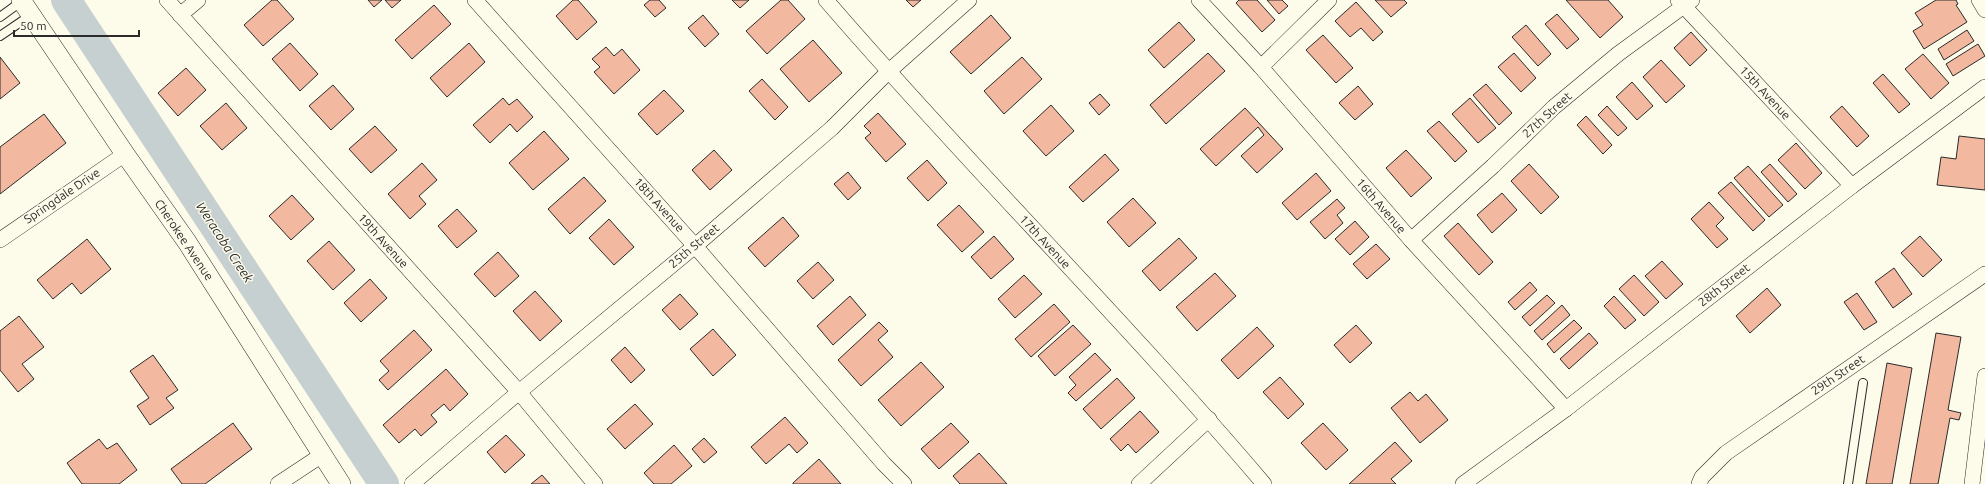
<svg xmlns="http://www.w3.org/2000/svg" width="1985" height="484" font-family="Ubuntu,sans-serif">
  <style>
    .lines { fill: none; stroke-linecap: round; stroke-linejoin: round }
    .river { stroke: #c7d0d0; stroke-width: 30 }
    .building { fill: #f2b8a0; stroke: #2b2b2b }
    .service-casing { stroke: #2b2b2b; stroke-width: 10 }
    .minor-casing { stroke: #2b2b2b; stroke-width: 16 }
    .tertiary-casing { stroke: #2b2b2b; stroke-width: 20 }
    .service { stroke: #fdfbea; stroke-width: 8 }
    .minor { stroke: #fdfbea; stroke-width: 15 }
    .tertiary { stroke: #fdfbea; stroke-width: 19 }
    .labels { text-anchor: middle; stroke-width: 3; stroke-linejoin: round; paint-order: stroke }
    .street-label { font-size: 12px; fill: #2b2b2b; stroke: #fdfbea }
    .water-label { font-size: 13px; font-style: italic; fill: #2b2b2b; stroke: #fdfbea }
  </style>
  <rect width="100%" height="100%" fill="#fdfbea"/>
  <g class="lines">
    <!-- river -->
    <polyline class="river" points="66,0 384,484"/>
  </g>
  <!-- building -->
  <g class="building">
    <polygon points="272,0 277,0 294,19 263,46 244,25"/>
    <polygon points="368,0 382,0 374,7"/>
    <polygon points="385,0 401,0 392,8"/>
    <polygon points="573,0 578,0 597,22 577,40 556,16"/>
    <polygon points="650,0 659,0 666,8 655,17 644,5"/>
    <polygon points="732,0 749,0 740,8"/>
    <polygon points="781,0 788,0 805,19 767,54 746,31"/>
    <polygon points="906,0 921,0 913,7"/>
    <polygon points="1239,0 1257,0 1275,20 1262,32 1236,3"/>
    <polygon points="1267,0 1282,0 1288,6 1279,14"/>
    <polygon points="1375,0 1404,0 1407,3 1391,17"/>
    <polygon points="1566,0 1608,0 1623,17 1600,38"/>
    <polygon points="1936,0 1956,0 1958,4 1956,5 1967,22 1924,49 1913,31 1923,25 1915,13"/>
    <polygon points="1356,2 1383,32 1373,41 1361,28 1350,37 1335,21"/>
    <polygon points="434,5 451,24 412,59 395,40"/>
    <polygon points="1557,14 1579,39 1567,49 1545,24"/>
    <polygon points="703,15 719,34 705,47 688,28"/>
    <polygon points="991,15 1011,38 971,74 950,52"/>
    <polygon points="1179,22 1195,40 1164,68 1148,50"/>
    <polygon points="1526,25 1551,54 1538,66 1512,37"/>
    <polygon points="1967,30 1974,41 1944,60 1938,49"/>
    <polygon points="1691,32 1707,50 1690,66 1674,48"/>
    <polygon points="1323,35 1353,68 1336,83 1306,50"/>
    <polygon points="813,40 842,73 809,102 780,69"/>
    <polygon points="290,43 318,74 300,91 272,59"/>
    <polygon points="469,43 485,62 447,97 430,78"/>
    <polygon points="1978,44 1985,56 1953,76 1946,64"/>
    <polygon points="606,47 614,56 622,49 640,70 614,94 594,72 600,67 592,59"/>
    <polygon points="1208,53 1225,71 1166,124 1150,105"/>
    <polygon points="1514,53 1536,78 1521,92 1498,67"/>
    <polygon points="1923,54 1949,83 1931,99 1905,69"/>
    <polygon points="0,57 20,83 0,99"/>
    <polygon points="1022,57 1042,79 1004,114 984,91"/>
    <polygon points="1661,60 1685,86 1666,103 1643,77"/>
    <polygon points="186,68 206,90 178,116 158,93"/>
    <polygon points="1883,74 1910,104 1899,113 1873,83"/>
    <polygon points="762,79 788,107 775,120 749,91"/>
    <polygon points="1632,82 1653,106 1637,120 1616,97"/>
    <polygon points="1486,84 1512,113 1499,125 1473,95"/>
    <polygon points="333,85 354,109 331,130 309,106"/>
    <polygon points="1358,86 1373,104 1355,120 1339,103"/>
    <polygon points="664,90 684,111 657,135 638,114"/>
    <polygon points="1100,94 1110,105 1099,115 1089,103"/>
    <polygon points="503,98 509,105 517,99 533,117 517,132 510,124 490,143 473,125"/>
    <polygon points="1470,98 1496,128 1478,143 1452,114"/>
    <polygon points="226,103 247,128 222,150 200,126"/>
    <polygon points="1051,105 1074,131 1046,156 1023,131"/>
    <polygon points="1607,106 1627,128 1618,136 1598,115"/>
    <polygon points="1842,106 1869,136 1857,147 1830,117"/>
    <polygon points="1245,108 1283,149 1257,173 1241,156 1264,135 1258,127 1216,166 1200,149"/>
    <polygon points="878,113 906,144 886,162 865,138 871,133 864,126"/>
    <polygon points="44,114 66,143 0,194 0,147"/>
    <polygon points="1586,116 1612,145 1603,154 1577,125"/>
    <polygon points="1439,121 1467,151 1455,162 1427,131"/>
    <polygon points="375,126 397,150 371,173 349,149"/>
    <polygon points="544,131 569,159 533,190 509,163"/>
    <polygon points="1959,136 1985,139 1985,190 1937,185 1941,157 1956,159"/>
    <polygon points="1796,143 1822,173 1805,189 1778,160"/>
    <polygon points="714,150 732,170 710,190 692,170"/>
    <polygon points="1406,150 1432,178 1411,197 1386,168"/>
    <polygon points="1105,154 1119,170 1083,202 1069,187"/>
    <polygon points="927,160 947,183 928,201 907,178"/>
    <polygon points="422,163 437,180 419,196 426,204 410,219 388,194"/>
    <polygon points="1529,164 1559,197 1541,214 1511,181"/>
    <polygon points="1770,164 1797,194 1788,202 1761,172"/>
    <polygon points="1748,166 1783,205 1769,217 1734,178"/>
    <polygon points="848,172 861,188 848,200 834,184"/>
    <polygon points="1316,173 1331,191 1297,220 1282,203"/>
    <polygon points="584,177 606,201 570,234 548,209"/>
    <polygon points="1731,182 1765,220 1753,231 1718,193"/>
    <polygon points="1502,193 1517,210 1492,233 1477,215"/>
    <polygon points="292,195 314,219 291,240 269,216"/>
    <polygon points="1133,198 1156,223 1129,247 1107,222"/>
    <polygon points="1337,199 1345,208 1337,215 1343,223 1325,239 1310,222"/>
    <polygon points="1709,202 1724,218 1716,226 1728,239 1717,248 1691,219"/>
    <polygon points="959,205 984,232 962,252 937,225"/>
    <polygon points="457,209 477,231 457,248 438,226"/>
    <polygon points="783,217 799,236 765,267 748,248"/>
    <polygon points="609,219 634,247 614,265 589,238"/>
    <polygon points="1355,221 1369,237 1350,255 1335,239"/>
    <polygon points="1458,223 1493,262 1479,275 1444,236"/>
    <polygon points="994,236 1014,259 991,279 971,257"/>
    <polygon points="1920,236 1942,260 1923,277 1901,253"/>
    <polygon points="1179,238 1197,258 1160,291 1142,271"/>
    <polygon points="87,239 111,269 81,294 72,283 53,299 37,280"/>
    <polygon points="329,241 355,270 333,290 307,261"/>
    <polygon points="1376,244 1390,259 1367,279 1353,264"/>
    <polygon points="498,252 519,276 495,297 474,274"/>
    <polygon points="1662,261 1683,284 1666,299 1645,276"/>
    <polygon points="818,262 834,280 813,299 797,281"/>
    <polygon points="1894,268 1912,294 1893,308 1875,282"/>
    <polygon points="1215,273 1236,296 1197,331 1176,307"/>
    <polygon points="1024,275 1042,294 1015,318 998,299"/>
    <polygon points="1634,275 1659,302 1644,316 1619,289"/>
    <polygon points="370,279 387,298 361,322 344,303"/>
    <polygon points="1530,282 1537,290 1515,310 1508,302"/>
    <polygon points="1767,288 1781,305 1750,333 1736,316"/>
    <polygon points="535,291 562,321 540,341 513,311"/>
    <polygon points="1857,293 1877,322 1864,330 1844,302"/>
    <polygon points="680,294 698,314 680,330 662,310"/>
    <polygon points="1547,295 1555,303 1530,326 1522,317"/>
    <polygon points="850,296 866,315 833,345 817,326"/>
    <polygon points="1614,296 1636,320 1625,329 1604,306"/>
    <polygon points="1054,304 1070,322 1031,357 1015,339"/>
    <polygon points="1562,305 1570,315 1542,340 1534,331"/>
    <polygon points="19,316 44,347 22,364 34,379 18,392 0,370 0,331"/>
    <polygon points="1574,320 1582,328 1554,353 1547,344"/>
    <polygon points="879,322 888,331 878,340 893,357 861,386 838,360"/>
    <polygon points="1073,325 1091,344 1055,376 1038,356"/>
    <polygon points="1356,325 1372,343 1350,363 1334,345"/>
    <polygon points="1257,327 1274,346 1238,379 1221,360"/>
    <polygon points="713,329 736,355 713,376 690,349"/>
    <polygon points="414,330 432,350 388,390 379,380 389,371 380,361"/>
    <polygon points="1589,333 1598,343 1569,369 1560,359"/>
    <polygon points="1936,333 1961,337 1948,410 1961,413 1959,420 1950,418 1938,484 1910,484"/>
    <polygon points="625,347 645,370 631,383 611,360"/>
    <polygon points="1095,353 1111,370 1076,401 1068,393 1076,385 1069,377"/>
    <polygon points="153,355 178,390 166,398 174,408 150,425 137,406 149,398 130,371"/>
    <polygon points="921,362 944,387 901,426 878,400"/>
    <polygon points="1887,363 1912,368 1892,484 1866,484"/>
    <polygon points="446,369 468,394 450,411 444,404 431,415 437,422 421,436 415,429 399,443 383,425"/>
    <polygon points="1280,377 1304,404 1288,419 1263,392"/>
    <polygon points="1117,378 1135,398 1101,429 1083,409"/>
    <polygon points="1410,392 1418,401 1426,394 1448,420 1420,443 1391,408"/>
    <polygon points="635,404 653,424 625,449 607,429"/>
    <polygon points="1140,411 1159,432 1136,453 1128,444 1121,451 1110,439"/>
    <polygon points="785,417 808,443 797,453 789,444 766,464 751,447"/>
    <polygon points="233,423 252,449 205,484 182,484 171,469"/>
    <polygon points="951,423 969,442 939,469 921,449"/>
    <polygon points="1323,423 1348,450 1326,470 1301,443"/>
    <polygon points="506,435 525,455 505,473 487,452"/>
    <polygon points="704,438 717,452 704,463 692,449"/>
    <polygon points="99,439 107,449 117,443 137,470 119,484 82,484 67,463"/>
    <polygon points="1395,442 1412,461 1391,479 1396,484 1349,484"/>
    <polygon points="674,445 692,466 671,484 654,484 644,473"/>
    <polygon points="979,453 1007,484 960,484 953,476"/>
    <polygon points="819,459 841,484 793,484 793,483"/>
    <polygon points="542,475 550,484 531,484"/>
  </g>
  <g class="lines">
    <defs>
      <g id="service">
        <polyline points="0,17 22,1"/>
        <polyline points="0,36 31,15"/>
        <polyline points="1848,484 1863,383"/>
      </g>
      <g id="minor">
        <polyline points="167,0 519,392 595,484"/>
        <polyline points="475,0 695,246 884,464 904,484"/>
        <path d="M 826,0 C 968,165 1123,318 1264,484"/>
        <polyline points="1199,0 1261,67 1411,240 1566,409"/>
        <polyline points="1678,0 1852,186"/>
        <polyline points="1979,0 1985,10"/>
        <polyline points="180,15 198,0"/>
        <polyline points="1261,67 1329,0"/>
        <polyline points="0,240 125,154"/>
        <polyline points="1411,240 1493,166 1554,107 1618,54 1692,0"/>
        <polyline points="278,484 322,455"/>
        <polyline points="412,484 519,392 695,246 832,128 888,72 969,0"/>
        <polyline points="1139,484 1209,419"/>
        <polyline points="1463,484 1566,409 1852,186 1985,87"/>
        <polyline points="1699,484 1702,477 1726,453 1985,274"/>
        <polyline points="1972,484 1985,376"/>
      </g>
      <polyline id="tertiary" points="21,0 125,154 187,242 341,484"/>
    </defs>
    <!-- service casing -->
    <use href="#service" class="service-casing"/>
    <!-- minor casing -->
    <use href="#minor" class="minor-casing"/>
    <!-- tertiary casing -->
    <use href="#tertiary" class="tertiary-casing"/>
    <!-- service -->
    <use href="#service" class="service"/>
    <!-- minor -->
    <use href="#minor" class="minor"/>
    <!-- tertiary -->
    <use href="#tertiary" class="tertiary"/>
  </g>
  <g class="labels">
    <!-- street labels -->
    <g class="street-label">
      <text transform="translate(1765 93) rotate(47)" y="4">15th Avenue</text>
      <text transform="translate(1547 115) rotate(-42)" y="4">27th Street</text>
      <text transform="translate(62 196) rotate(-34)" y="4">Springdale Drive</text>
      <text transform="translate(659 205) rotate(48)" y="4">18th Avenue</text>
      <text transform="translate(1381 206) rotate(49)" y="4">16th Avenue</text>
      <text transform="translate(184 240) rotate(56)" y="4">Cherokee Avenue</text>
      <text transform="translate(383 241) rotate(48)" y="4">19th Avenue</text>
      <text transform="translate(1045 242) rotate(47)" y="4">17th Avenue</text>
      <text transform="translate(694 246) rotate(-40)" y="4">25th Street</text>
      <text transform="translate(1724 285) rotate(-38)" y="4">28th Street</text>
      <text transform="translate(1838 375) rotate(-34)" y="4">29th Street</text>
    </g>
    <!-- water labels -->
    <g class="water-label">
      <text transform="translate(225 242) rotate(57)" y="5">Weracoba Creek</text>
    </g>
  </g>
  <!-- scale -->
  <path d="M14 30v6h125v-6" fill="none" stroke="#2b2b2b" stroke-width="2"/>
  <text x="20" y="30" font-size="12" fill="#2b2b2b" stroke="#fdfbea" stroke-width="3" paint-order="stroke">50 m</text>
</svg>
